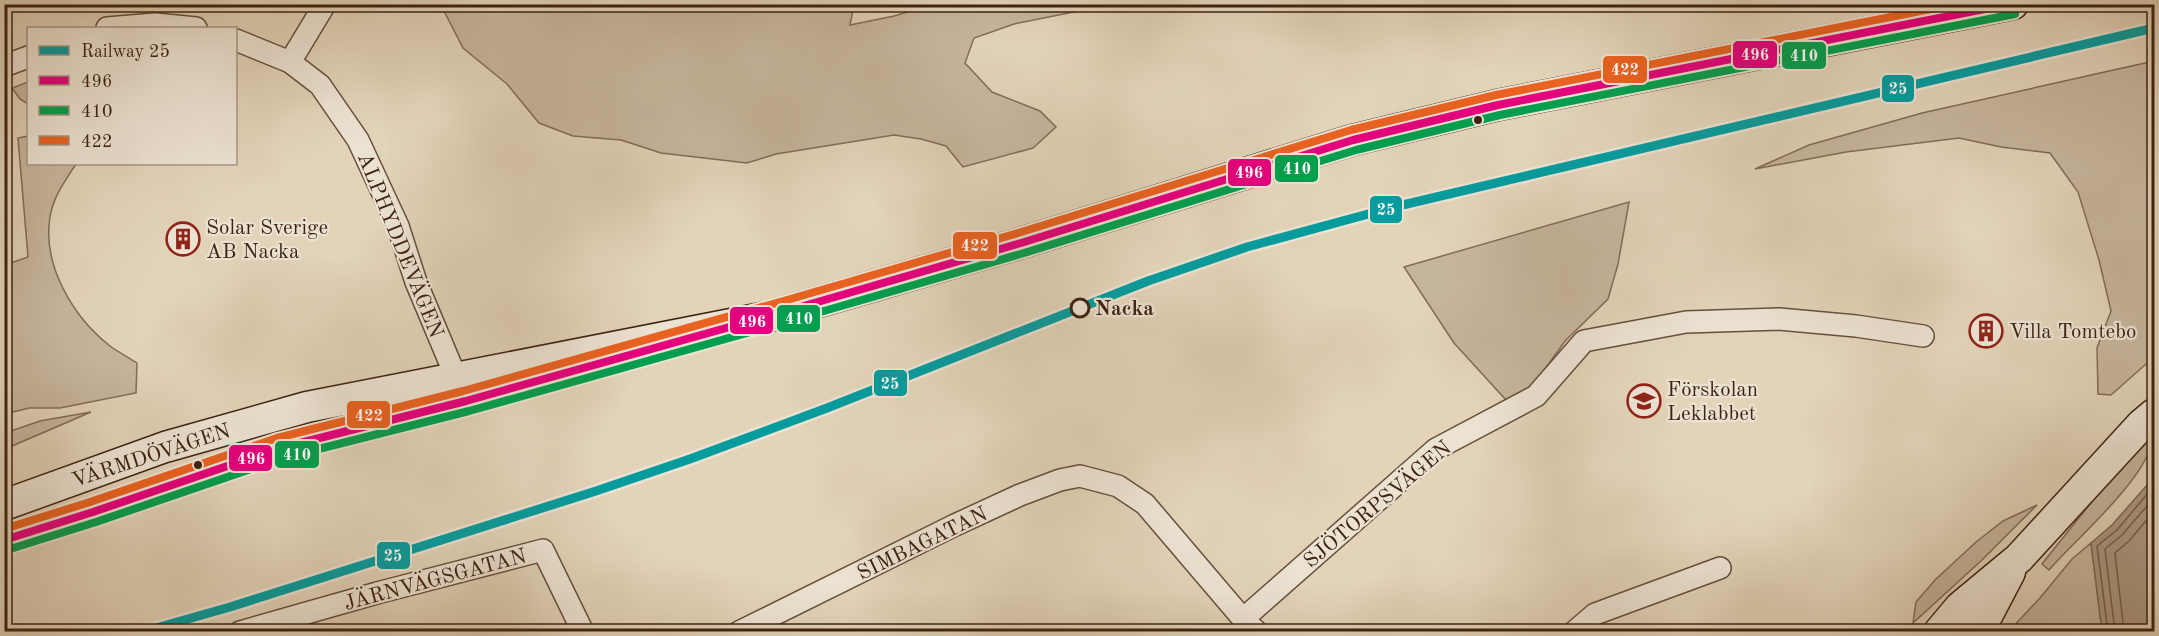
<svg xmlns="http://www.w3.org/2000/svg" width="2159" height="636" font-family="'Old Standard TT',serif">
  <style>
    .green { fill: #c6b59d; stroke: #826c58; stroke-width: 1.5 }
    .water { fill: #aa9780; stroke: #7e6954; stroke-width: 1.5 }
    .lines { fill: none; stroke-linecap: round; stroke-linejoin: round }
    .shore { stroke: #745d49; stroke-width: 1.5 }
    .minor-casing { stroke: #664f3c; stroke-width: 24 }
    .secondary-casing { stroke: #3d2312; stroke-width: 33 }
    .minor { stroke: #ece2d2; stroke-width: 21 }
    .secondary { stroke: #ece2d2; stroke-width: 30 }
    .bus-1-casing { stroke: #ece2d2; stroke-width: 12 }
    .bus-2-casing { stroke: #ece2d2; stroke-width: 12 }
    .bus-3-casing { stroke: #ece2d2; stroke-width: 12 }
    .bus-1 { stroke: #e5007d; stroke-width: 8 }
    .bus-2 { stroke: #039f4e; stroke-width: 8 }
    .bus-3 { stroke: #e96221; stroke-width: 8 }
    .rail-1-casing { stroke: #ece2d2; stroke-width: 14 }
    .rail-1 { stroke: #069c9e; stroke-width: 9 }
    .bus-dot { fill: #3d2312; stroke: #ece2d2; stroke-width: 2 }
    .stop-dot { fill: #ece2d2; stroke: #3d2312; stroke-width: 3 }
    .labels { text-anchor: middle; stroke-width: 4.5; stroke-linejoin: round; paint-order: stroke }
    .poi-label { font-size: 21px; fill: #3d2312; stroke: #ece2d2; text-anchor: start }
    .street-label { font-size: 21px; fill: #3d2312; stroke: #ece2d2 }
    .stop-label { font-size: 21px; font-weight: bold; fill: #3d2312; stroke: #ece2d2; text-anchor: start }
    .line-badge { stroke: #ece2d2; stroke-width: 2 }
    .badge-label { font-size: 16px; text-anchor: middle; font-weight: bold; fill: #fff }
  </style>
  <rect width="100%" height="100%" fill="#e2d3b9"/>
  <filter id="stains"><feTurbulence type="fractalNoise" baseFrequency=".00333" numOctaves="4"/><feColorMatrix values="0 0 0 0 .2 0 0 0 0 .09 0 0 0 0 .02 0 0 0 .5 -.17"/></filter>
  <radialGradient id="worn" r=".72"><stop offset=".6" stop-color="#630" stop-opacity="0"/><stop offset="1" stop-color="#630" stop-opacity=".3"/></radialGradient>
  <!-- green -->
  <g class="green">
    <polygon points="443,5 854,5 850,25 894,16 930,5 1109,5 1014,24 974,38 965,63 992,92 1040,111 1056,127 1033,148 963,167 946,146 921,139 894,135 776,154 747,163 661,153 621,140 573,136 539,123 507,84 463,48 444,11"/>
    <polygon points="2154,61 2154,357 2111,395 2098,394 2097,348 2111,311 2099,260 2078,192 2050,153 2001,147 1959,138 1846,152 1755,169 1809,145 1922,113"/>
    <polygon points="28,82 28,104 20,99 12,88"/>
    <path d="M 28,136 L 28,164 L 76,164 C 65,181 53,197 50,217 C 42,265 73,317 110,346 C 118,352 128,357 137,363 L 136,393 L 60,408 L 29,408 L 5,414 L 5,265 L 28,257 L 18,138 Z"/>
    <polygon points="1629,202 1618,264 1608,299 1565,341 1535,383 1524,394 1507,401 1454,343 1404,267"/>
    <polygon points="91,412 5,449 5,433 40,421"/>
    <path d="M 2154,431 C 2154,474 2077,537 2049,570 L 2042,564 L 2130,454 Z"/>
    <polygon points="2037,505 1982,560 1913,623 1916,602 1935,580 1976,542 2003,521"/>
    <polygon points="2091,543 2102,631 2009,631 2040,598 2072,559"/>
  </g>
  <!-- water -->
  <polygon class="water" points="2154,477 2154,631 2102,631 2091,543 2112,525"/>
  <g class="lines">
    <!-- shore -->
    <g class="shore">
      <polyline points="2108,632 2097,546 2117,530 2154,486"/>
      <polyline points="2115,632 2105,549 2122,535 2154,498"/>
      <polyline points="2124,632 2115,553 2129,541 2154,511"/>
    </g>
    <defs>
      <g id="minor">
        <polyline points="107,28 155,24 196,28"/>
        <polyline points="236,40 290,62 320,85 358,140 398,226 416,282 466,401"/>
        <polyline points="290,62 325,4"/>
        <polyline points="4,66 28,57"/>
        <polyline points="1243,619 1436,449 1536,396 1584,341 1686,322 1779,319 1856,326 1923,336"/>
        <polyline points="240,632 377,593 543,550 583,632"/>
        <polyline points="739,632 955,525 1020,495 1060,480 1080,476 1118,486 1145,504 1243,619 1257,632"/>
        <polyline points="1574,632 1595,614 1720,568"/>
      </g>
      <g id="secondary">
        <polyline points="4,505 165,447 307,407 767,317 1021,243 1353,140 1498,105 2013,4"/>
        <polyline points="1939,632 1960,607 2019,558 2142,424 2154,414"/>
        <polyline points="1975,632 1988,614 2010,572"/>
      </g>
    </defs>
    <!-- minor casing -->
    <use href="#minor" class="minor-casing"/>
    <!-- secondary casing -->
    <use href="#secondary" class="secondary-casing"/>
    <!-- minor -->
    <use href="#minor" class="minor"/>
    <!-- secondary -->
    <use href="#secondary" class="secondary"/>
    <defs>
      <polyline id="bus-1" points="4,540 93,512 280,448 466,401 783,312 1021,243 1353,140 1498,105 2010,4"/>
      <polyline id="bus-2" points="7,550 96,522 283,458 469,411 786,322 1024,253 1356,150 1500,115 2015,14"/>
      <polyline id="bus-3" points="4,529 90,502 277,438 463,391 780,302 1018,233 1351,130 1496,95 1956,4"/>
    </defs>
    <!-- bus-1 casing -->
    <use href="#bus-1" class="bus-1-casing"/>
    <!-- bus-2 casing -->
    <use href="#bus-2" class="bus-2-casing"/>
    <!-- bus-3 casing -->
    <use href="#bus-3" class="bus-3-casing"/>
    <!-- bus-1 -->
    <use href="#bus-1" class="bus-1"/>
    <!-- bus-2 -->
    <use href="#bus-2" class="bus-2"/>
    <!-- bus-3 -->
    <use href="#bus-3" class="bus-3"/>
    <defs>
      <polyline id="rail-1" points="142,632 230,607 596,491 690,459 827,408 1148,281 1247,247 1394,207 2154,28"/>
    </defs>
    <!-- rail-1 casing -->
    <use href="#rail-1" class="rail-1-casing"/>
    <!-- rail-1 -->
    <use href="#rail-1" class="rail-1"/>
  </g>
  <!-- icons -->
  <defs>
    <symbol id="building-ring" viewBox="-11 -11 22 22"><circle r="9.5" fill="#ece2d2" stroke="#8f2418" stroke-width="1.5"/><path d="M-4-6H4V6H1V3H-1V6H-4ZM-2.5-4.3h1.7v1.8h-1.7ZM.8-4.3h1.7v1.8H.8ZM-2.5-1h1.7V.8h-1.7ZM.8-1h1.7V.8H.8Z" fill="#8f2418"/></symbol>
    <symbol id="school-ring" viewBox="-11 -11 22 22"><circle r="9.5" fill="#ece2d2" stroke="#8f2418" stroke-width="1.5"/><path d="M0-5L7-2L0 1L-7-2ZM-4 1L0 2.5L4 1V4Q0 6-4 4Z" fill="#8f2418"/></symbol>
  </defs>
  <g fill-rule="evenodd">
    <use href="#building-ring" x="164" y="220" width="38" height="38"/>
    <use href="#building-ring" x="1967" y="312" width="38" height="38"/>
    <use href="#school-ring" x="1625" y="382" width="38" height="38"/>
  </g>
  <!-- markers -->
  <g class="bus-dot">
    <circle cx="1478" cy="120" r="5"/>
    <circle cx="198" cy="465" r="5"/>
  </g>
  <circle class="stop-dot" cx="1080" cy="308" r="9"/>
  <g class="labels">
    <!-- poi labels -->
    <g class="poi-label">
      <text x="206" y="234">Solar Sverige<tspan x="206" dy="24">AB Nacka</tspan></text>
      <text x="2009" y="338">Villa Tomtebo</text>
      <text x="1667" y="396">Förskolan<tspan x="1667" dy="24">Leklabbet</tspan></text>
    </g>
    <!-- street labels -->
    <g class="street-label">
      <text transform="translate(401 245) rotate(68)" y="7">ALPHYDDEVÄGEN</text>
      <text transform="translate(151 455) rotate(-18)" y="7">VÄRMDÖVÄGEN</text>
      <text transform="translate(1377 504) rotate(-40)" y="7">SJÖTORPSVÄGEN</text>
      <text transform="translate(922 543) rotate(-26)" y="7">SIMBAGATAN</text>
      <text transform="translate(435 579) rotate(-15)" y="7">JÄRNVÄGSGATAN</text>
    </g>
    <!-- stop labels -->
    <g class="stop-label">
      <text x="1095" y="315">Nacka</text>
    </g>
  </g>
  <g class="line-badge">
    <rect x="1732" y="40" width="46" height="29" rx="6" fill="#e5007d"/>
    <rect x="1781" y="41" width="46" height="29" rx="6" fill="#039f4e"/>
    <rect x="1602" y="55" width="46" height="29" rx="6" fill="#e96221"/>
    <rect x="1881" y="74" width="34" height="29" rx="6" fill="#069c9e"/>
    <rect x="1274" y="154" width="45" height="29" rx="6" fill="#039f4e"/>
    <rect x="1227" y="158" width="45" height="29" rx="6" fill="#e5007d"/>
    <rect x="1369" y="195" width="34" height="29" rx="6" fill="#069c9e"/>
    <rect x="952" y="231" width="46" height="29" rx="6" fill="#e96221"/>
    <rect x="776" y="304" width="45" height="29" rx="6" fill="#039f4e"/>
    <rect x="729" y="306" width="45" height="29" rx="6" fill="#e5007d"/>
    <rect x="873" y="369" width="35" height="28" rx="6" fill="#069c9e"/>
    <rect x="346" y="400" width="45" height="29" rx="6" fill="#e96221"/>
    <rect x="274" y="440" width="46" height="29" rx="6" fill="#039f4e"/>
    <rect x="228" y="444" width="45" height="28" rx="6" fill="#e5007d"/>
    <rect x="376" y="541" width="35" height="29" rx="6" fill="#069c9e"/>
  </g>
  <g class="badge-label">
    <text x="1755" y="60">496</text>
    <text x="1804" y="61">410</text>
    <text x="1625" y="75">422</text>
    <text x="1898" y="94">25</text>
    <text x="1297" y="174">410</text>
    <text x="1249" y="178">496</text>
    <text x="1386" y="215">25</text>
    <text x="975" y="251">422</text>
    <text x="799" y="324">410</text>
    <text x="752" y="327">496</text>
    <text x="890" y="389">25</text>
    <text x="369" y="421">422</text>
    <text x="297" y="460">410</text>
    <text x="251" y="464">496</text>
    <text x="393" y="561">25</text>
  </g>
  <!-- margin -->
  <rect width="2159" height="636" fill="none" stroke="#e2d3b9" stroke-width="24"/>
  <rect x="6" y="6" width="2147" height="624" fill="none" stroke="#3d2312" stroke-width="3"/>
  <rect x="12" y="12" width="2135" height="612" fill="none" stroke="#3d2312" stroke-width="1.5"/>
  <!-- legend -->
  <rect x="27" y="27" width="210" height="138" fill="#ece2d2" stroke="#a69685" stroke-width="1.5"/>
  <rect x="39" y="46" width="30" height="9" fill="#069c9e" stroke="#a69685" stroke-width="1.5"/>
  <text x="81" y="57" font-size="18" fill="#3d2312">Railway 25</text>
  <rect x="39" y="76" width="30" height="9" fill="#e5007d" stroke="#a69685" stroke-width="1.5"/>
  <text x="81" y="87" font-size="18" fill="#3d2312">496</text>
  <rect x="39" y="106" width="30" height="9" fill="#039f4e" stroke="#a69685" stroke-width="1.5"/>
  <text x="81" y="117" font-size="18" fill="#3d2312">410</text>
  <rect x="39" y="136" width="30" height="9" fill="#e96221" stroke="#a69685" stroke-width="1.5"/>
  <text x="81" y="147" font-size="18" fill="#3d2312">422</text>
  <rect width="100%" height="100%" filter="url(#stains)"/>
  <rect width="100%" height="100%" fill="url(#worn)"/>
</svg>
